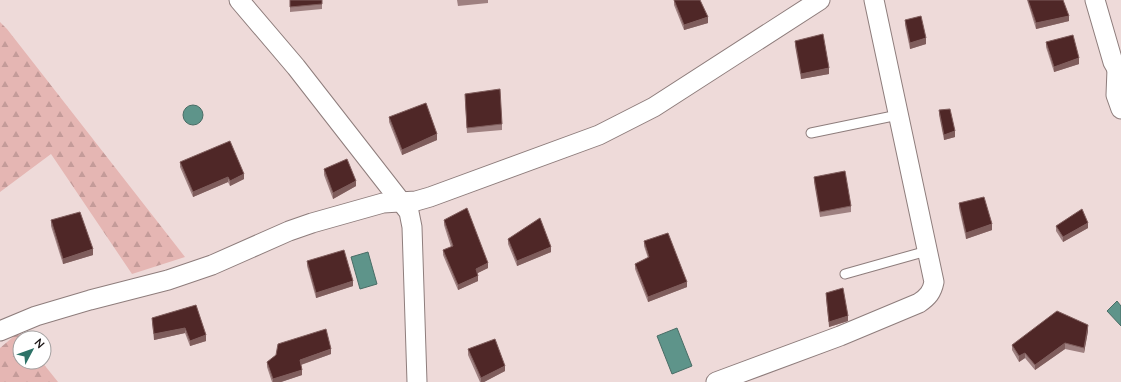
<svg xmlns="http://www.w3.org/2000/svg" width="1121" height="382" font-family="Lato,sans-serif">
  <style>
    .forest { fill: url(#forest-firs) }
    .water { fill: #5e948a; stroke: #496d66 }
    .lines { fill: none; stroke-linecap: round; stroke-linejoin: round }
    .service-casing { stroke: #8e7d7c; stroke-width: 11 }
    .minor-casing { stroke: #8e7d7c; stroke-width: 21 }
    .service { stroke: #fff; stroke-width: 9 }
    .minor { stroke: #fff; stroke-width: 19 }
    .wall { fill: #9e8080 }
    .shaded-wall { fill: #7f5d5c }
    .building { fill: #4f2727; stroke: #7f5d5c }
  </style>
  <defs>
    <pattern id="forest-firs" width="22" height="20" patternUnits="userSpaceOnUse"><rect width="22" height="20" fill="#e5b6b3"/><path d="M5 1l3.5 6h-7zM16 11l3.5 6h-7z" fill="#c49b99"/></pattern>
  </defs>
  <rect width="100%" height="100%" fill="#eedad9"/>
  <!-- forest -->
  <g class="forest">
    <polygon points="0,22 7,29 185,257 132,274 51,154 0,192"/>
    <polygon points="19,332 24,338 20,338 20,362 42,362 58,382 0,382 0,348"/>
  </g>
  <!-- water -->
  <g class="water">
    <circle cx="193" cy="115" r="10"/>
    <polygon points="368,252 377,284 360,289 351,257"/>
    <polygon points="1117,301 1121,306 1121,326 1107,311"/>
    <polygon points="677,328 692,366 672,374 657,336"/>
  </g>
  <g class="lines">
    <defs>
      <g id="service">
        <polyline points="811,133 898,115"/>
        <polyline points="845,274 927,251"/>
      </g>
      <g id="minor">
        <polyline points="239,0 296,67 409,212 412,227 417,382"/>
        <polyline points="1095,0 1113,62 1117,69 1121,71"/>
        <polyline points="1117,69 1116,95 1121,109"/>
        <polyline points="0,331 36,316 90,300 168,280 212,265 289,231 312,223 383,203 416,201 430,197 599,135 654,107 820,0"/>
        <path d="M 716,382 L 840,336 L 919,303 C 928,297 932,292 934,282 L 874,0"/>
      </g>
    </defs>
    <!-- service casing -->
    <use href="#service" class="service-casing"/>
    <!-- minor casing -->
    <use href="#minor" class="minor-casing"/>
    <!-- service -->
    <use href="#service" class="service"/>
    <!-- minor -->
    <use href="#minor" class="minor"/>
  </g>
  <!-- wall -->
  <g class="wall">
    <polygon points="290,0 322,4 322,9 290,12"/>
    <polygon points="457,0 488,0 488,3 458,6"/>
    <polygon points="674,0 708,23 684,30 674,5"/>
    <polygon points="1027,0 1063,0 1069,21 1036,29"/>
    <polygon points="905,20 926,44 910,49 905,25"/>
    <polygon points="795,41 829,74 801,79 795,46"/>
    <polygon points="1046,42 1079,64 1054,72 1046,47"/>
    <polygon points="465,99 502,124 502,130 467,133"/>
    <polygon points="939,110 955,137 944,140 939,115"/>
    <polygon points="389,117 437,140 402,155 389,122"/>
    <polygon points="180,162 244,179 230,186 228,182 193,197 180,167"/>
    <polygon points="324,169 356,186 333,199 324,175"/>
    <polygon points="814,177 851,206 851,212 820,217 814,182"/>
    <polygon points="959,203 992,230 966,239 959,208"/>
    <polygon points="51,220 93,255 63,264 51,226"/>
    <polygon points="444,220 488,268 477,273 478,281 458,290 443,255 443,250 451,247 444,225"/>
    <polygon points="1056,226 1088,228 1063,242 1056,231"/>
    <polygon points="508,239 551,252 517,266 508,244"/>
    <polygon points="644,241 687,287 648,302 635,269 635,264 648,258 644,246"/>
    <polygon points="307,261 353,286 316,298 307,266"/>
    <polygon points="826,293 848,321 829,327 826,298"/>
    <polygon points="196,305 206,341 190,346 185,333 154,340 152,323 152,318"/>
    <polygon points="1088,331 1084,353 1065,349 1035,370 1025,358 1019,362 1012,350 1012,345"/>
    <polygon points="468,349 505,371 484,382 480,382 468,355"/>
    <polygon points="331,354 301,365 302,375 281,382 272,382 267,367 267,362"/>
  </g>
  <!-- shaded-wall -->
  <g class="shaded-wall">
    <polygon points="1069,16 1069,21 1036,29 1036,23"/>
    <polygon points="708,17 708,23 684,30 684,25"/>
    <polygon points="926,38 926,44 910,49 910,43"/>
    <polygon points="1079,58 1079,64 1054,72 1054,67"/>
    <polygon points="829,68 829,74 801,79 801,74"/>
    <polygon points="955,131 955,137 944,140 944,135"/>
    <polygon points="437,134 437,140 402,155 402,150"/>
    <polygon points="244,174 244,179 230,186 230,181"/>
    <polygon points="228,177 228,182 193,197 193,192"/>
    <polygon points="356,181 356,186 333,199 333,193"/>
    <polygon points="1088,223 1088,228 1063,242 1063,237"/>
    <polygon points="992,224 992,230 966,239 966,233"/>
    <polygon points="551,247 551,252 517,266 517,261"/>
    <polygon points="93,249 93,255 63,264 63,259"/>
    <polygon points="488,263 488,268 476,274 476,269"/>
    <polygon points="478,276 478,281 458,290 458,285"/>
    <polygon points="353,281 353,286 316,298 316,293"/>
    <polygon points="687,282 687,287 648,302 648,297"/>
    <polygon points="848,316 848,321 829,327 829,322"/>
    <polygon points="1088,325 1088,331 1084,353 1084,348"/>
    <polygon points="185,328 185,333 154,340 154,334"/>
    <polygon points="206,335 206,341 190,346 190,341"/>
    <polygon points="1065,343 1065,349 1035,370 1035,365"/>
    <polygon points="331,349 331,354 300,365 300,360"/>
    <polygon points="1025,353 1025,358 1019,362 1019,356"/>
    <polygon points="505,366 505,371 484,382 481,382 481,378"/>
    <polygon points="302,370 302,375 281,382 273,382 273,379"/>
  </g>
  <!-- building -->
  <g class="building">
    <polygon points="290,0 322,0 322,4 290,7"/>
    <polygon points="674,0 700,0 708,17 684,25"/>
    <polygon points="1028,0 1063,0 1069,16 1036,23"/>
    <polygon points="921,16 926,38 910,43 905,20"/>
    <polygon points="823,34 829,68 801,74 795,41"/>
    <polygon points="1073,35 1079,58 1054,67 1046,42"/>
    <polygon points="500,89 502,124 467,128 465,94"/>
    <polygon points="426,103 437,134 402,150 389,117"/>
    <polygon points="950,109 955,131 944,135 939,110"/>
    <polygon points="230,141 244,174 230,181 228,177 193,192 180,162"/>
    <polygon points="347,159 356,181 333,193 324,169"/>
    <polygon points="845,171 851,206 820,212 814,177"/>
    <polygon points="984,197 992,224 966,233 959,203"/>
    <polygon points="467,208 488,263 476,269 478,276 458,285 443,250 453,246 444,220"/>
    <polygon points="1082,209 1088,223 1063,237 1056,226"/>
    <polygon points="80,212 93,249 63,259 51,220"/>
    <polygon points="540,218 551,247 517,261 508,239"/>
    <polygon points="668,233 687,282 648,297 635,264 649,257 644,241"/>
    <polygon points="344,250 353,281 316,293 307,261"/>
    <polygon points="843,288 848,316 829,322 826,293"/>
    <polygon points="196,305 206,335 190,341 185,328 154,334 152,318"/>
    <polygon points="1057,311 1088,325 1084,348 1065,343 1035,365 1025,353 1019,356 1012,345"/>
    <polygon points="326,329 331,349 300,360 302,370 273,379 267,362 276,355 278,344"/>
    <polygon points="495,339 505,366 481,378 468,349"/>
  </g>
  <!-- north arrow -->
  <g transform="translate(32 350) rotate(49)"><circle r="19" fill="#ffffff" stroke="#a3a0a0"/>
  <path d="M0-3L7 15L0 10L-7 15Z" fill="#2d7267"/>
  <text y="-6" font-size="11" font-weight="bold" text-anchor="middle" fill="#181212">N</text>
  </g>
</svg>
